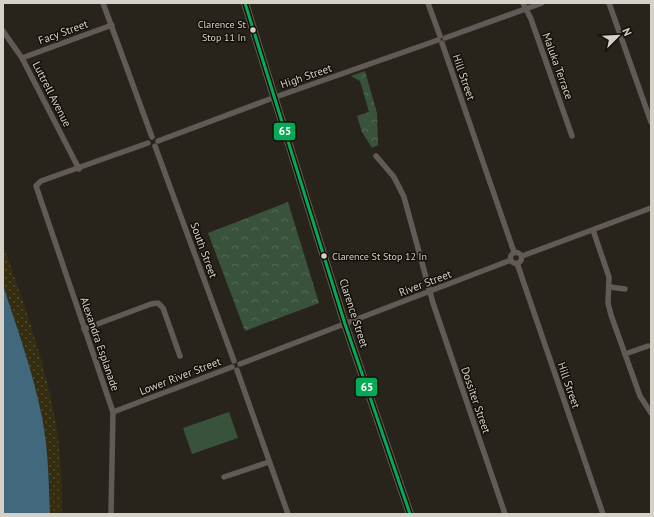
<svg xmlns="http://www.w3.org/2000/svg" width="654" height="517" font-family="'PT Sans',sans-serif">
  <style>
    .sand { fill: url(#sand-dots) }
    .park { fill: url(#park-crowns) }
    .pitch { fill: #39523b }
    .water { fill: #41687d }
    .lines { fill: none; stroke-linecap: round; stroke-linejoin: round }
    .street { stroke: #615a57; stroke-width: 5.5 }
    .secondary { stroke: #645b58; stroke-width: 8 }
    .bus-1-casing { stroke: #131009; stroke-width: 6 }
    .bus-1 { stroke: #06aa56; stroke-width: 3 }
    .bus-dot { fill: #d5d1c7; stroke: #131009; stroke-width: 1.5 }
    .labels { text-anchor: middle; stroke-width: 3; stroke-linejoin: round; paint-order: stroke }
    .bus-label { font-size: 10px; fill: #d5d1c7; stroke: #131009; text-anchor: end }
    .street-label { font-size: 11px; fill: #d5d1c7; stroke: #131009 }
    .line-badge { stroke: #131009; stroke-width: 1.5 }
    .badge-label { font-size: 11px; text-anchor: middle; font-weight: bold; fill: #fff }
  </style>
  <defs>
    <pattern id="sand-dots" width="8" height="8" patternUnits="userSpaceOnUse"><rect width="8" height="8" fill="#352d10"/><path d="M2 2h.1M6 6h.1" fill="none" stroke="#514a31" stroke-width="1.8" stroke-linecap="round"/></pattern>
    <pattern id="park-crowns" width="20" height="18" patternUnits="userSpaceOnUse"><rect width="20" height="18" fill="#39523b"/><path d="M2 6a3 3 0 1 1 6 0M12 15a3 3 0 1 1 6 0" fill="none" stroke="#556a56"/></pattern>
  </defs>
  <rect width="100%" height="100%" fill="#28241b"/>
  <!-- sand -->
  <path class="sand" d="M 3,245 C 23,300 43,356 54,414 C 61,447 62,481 62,514 L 50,514 L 50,487 L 42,417 L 26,355 L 3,285 Z"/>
  <!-- park -->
  <g class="park">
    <polygon points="365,71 377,113 378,145 372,148 362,132 357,116 369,112 360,81 351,76"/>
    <polygon points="288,202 319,303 245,331 208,233"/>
  </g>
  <!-- pitch -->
  <polygon class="pitch" points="229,412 238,438 192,454 183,428"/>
  <!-- water -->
  <path class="water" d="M 3,285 C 17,328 33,372 42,417 C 48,448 49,482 50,514 L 3,514 Z"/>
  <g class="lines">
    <!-- street -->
    <g class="street">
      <polyline points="103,3 152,137"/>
      <polyline points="428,3 440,36"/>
      <polyline points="523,3 531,19 572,136"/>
      <polyline points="609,3 651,122"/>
      <polyline points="3,31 22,58 79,169"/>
      <polyline points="445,38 542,3"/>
      <polyline points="442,43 514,252"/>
      <polyline points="22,58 112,25"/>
      <polyline points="158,141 270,99 438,40"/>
      <polyline points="155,146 234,361"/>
      <polyline points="376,156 394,177 404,197 433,303 505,514"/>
      <polyline points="593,230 609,277 608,303 611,315 640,396 651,413"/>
      <circle cx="516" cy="258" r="5.5"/>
      <polyline points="522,256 651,208"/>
      <polyline points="517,263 603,514"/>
      <polyline points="610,287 625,289"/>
      <polyline points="84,329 151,304 158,303 163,308 180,356"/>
      <polyline points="625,354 648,346"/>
      <polyline points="240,364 511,260"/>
      <polyline points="237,370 288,514"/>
      <polyline points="113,412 232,367"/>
      <polyline points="224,477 269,462"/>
      <polyline points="111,514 113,412 36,186 41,181 148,143"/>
    </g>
    <!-- secondary -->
    <polyline class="secondary" points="245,3 345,324 410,514"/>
    <defs>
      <polyline id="bus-1" points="245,3 345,324 410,514"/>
    </defs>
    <!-- bus-1 casing -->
    <use href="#bus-1" class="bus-1-casing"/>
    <!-- bus-1 -->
    <use href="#bus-1" class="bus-1"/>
  </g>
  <!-- markers -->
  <g class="bus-dot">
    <circle cx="253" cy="30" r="3.5"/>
    <circle cx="324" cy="256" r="3.5"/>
  </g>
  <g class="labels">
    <!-- bus labels -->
    <g class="bus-label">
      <text x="246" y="28">Clarence St<tspan x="246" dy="13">Stop 11 In</tspan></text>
      <text x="332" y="260" text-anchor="start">Clarence St Stop 12 In</text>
    </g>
    <!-- street labels -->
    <g class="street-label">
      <text transform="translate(63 32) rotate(-20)" y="4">Facy Street</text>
      <text transform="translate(558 66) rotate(70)" y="4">Maluka Terrace</text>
      <text transform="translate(306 76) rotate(-19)" y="4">High Street</text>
      <text transform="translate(464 77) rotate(71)" y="4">Hill Street</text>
      <text transform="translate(52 94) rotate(63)" y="4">Luttrell Avenue</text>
      <text transform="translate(204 250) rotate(70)" y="4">South Street</text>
      <text transform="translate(425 283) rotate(-21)" y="4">River Street</text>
      <text transform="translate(354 313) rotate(72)" y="4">Clarence Street</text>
      <text transform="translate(100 344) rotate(71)" y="4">Alexandra Esplanade</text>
      <text transform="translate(180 376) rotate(-21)" y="4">Lower River Street</text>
      <text transform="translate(569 385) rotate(71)" y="4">Hill Street</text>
      <text transform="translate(476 400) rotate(71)" y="4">Dossiter Street</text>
    </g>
  </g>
  <g class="line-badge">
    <rect x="273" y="122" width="23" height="19" rx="4" fill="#06aa56"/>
    <rect x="355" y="377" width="23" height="20" rx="4" fill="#06aa56"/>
  </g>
  <g class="badge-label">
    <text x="285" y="135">65</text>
    <text x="367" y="391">65</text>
  </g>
  <!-- border -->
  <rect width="654" height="517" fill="none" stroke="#d5d1c7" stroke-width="8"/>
  <!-- north arrow -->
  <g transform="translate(618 36) rotate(66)" stroke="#131009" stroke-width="3" paint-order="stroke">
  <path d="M0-3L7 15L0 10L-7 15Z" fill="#d5d1c7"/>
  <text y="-6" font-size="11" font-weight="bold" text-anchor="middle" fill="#d5d1c7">N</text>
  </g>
</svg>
